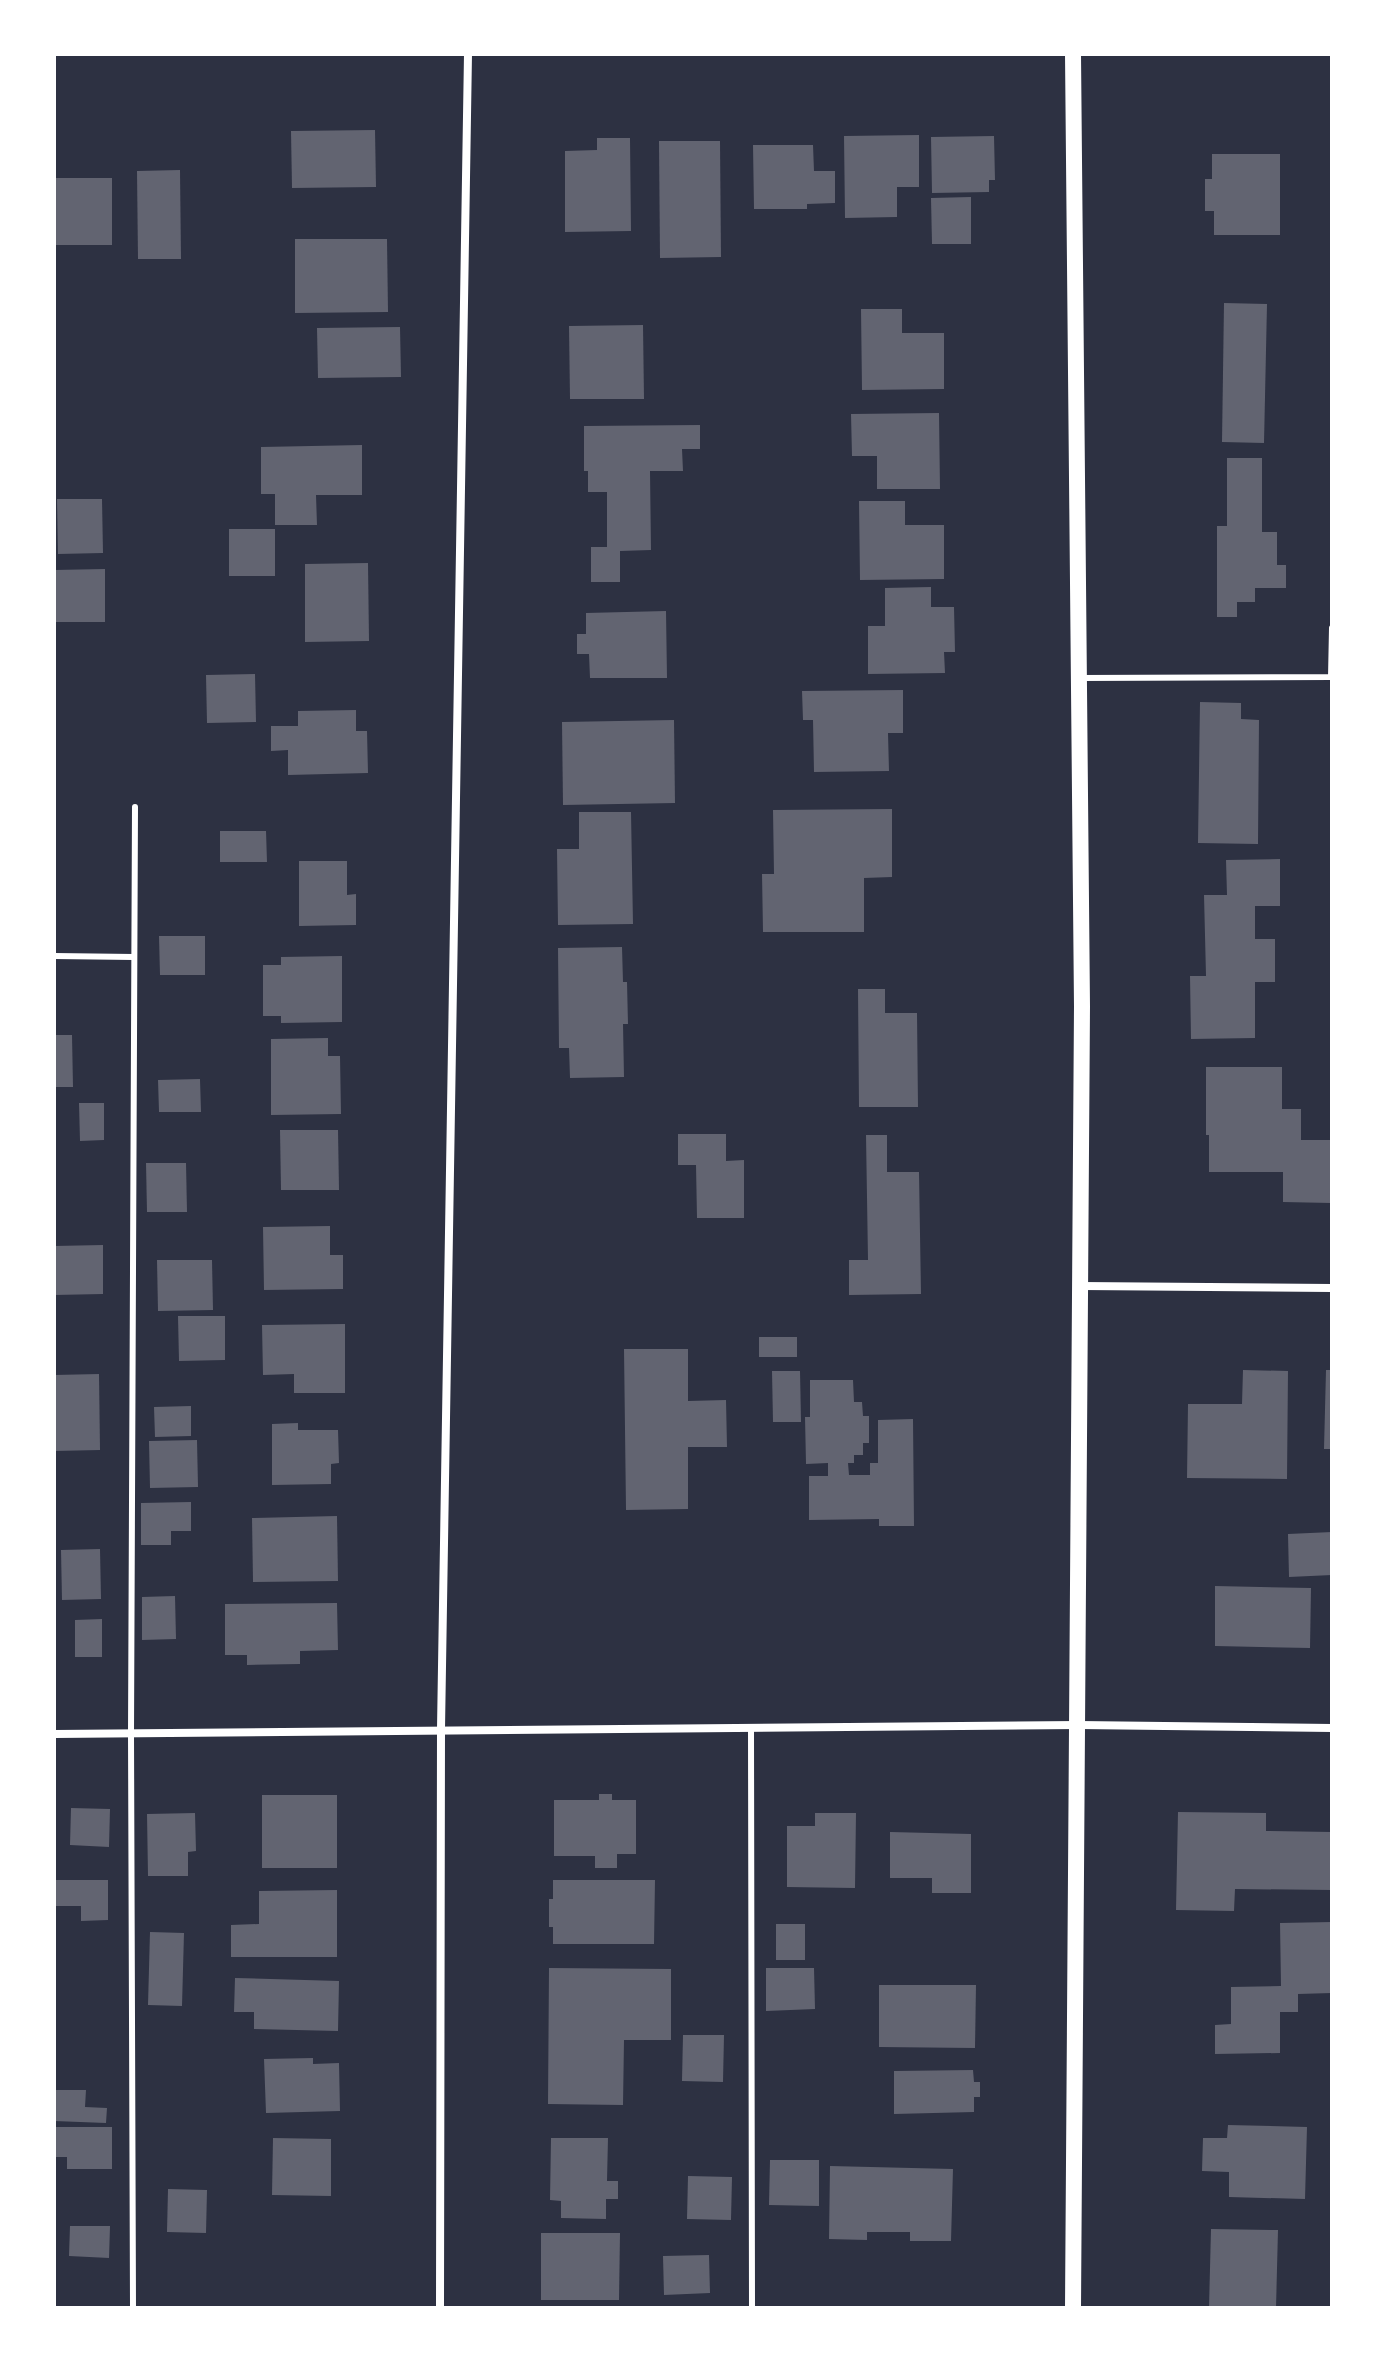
<svg xmlns="http://www.w3.org/2000/svg" width="1386" height="2362" font-family="'Public Sans',sans-serif">
  <style>
    .building { fill: #626471 }
    .lines { fill: none; stroke-linecap: round; stroke-linejoin: round }
    .service { stroke: #fff; stroke-width: 6 }
    .minor { stroke: #fff; stroke-width: 8 }
    .secondary { stroke: #fff; stroke-width: 16 }
  </style>
  <rect width="100%" height="100%" fill="#2d3142"/>
  <!-- building -->
  <g class="building">
    <polygon points="375,130 376,187 292,188 291,131"/>
    <polygon points="919,135 919,187 897,187 897,217 845,218 844,136"/>
    <polygon points="994,136 995,180 989,180 989,192 932,193 931,137"/>
    <polygon points="597,138 630,138 631,231 565,232 565,151 597,150"/>
    <polygon points="659,141 720,141 721,257 660,258"/>
    <polygon points="753,145 813,145 814,171 835,171 835,203 807,204 807,209 754,209"/>
    <polygon points="1212,154 1280,154 1280,235 1214,235 1214,211 1205,211 1205,179 1212,179"/>
    <polygon points="180,170 181,259 138,259 137,171"/>
    <rect x="54" y="178" width="58" height="67"/>
    <polygon points="971,197 971,244 932,244 931,198"/>
    <polygon points="295,239 387,239 388,312 295,313"/>
    <polygon points="1224,303 1267,304 1264,443 1222,442"/>
    <polygon points="861,309 902,309 902,333 944,333 944,389 862,390"/>
    <polygon points="643,325 644,399 570,399 569,326"/>
    <polygon points="400,327 401,377 318,378 317,328"/>
    <polygon points="939,413 940,489 877,489 877,456 852,456 851,414"/>
    <polygon points="700,425 700,449 682,449 683,471 650,471 651,550 620,551 620,582 591,582 591,547 607,547 607,492 588,492 588,471 584,471 584,426"/>
    <polygon points="362,445 362,495 316,495 317,525 275,525 275,494 261,494 261,447"/>
    <polygon points="1227,458 1262,458 1262,532 1277,532 1277,565 1286,565 1286,588 1255,588 1255,602 1237,602 1237,617 1217,617 1217,526 1227,526"/>
    <polygon points="57,499 102,499 103,553 58,554"/>
    <polygon points="859,501 905,501 905,525 944,525 944,579 860,580"/>
    <rect x="229" y="529" width="46" height="47"/>
    <polygon points="368,563 369,641 305,642 305,564"/>
    <polygon points="105,569 105,622 54,622 54,570"/>
    <polygon points="931,587 931,607 954,607 955,652 944,652 945,673 868,674 868,626 885,626 885,588"/>
    <polygon points="666,611 667,678 590,678 589,654 577,654 577,634 586,634 586,613"/>
    <polygon points="255,674 256,722 207,723 206,675"/>
    <polygon points="903,690 903,733 888,733 889,771 814,772 813,720 803,720 802,691"/>
    <polygon points="1200,702 1241,703 1241,719 1259,720 1258,844 1198,843"/>
    <polygon points="356,710 356,731 367,731 368,773 288,775 288,750 271,751 271,726 298,726 298,711"/>
    <polygon points="674,720 675,803 563,805 562,722"/>
    <polygon points="892,809 892,877 864,878 864,932 763,932 762,874 774,874 773,810"/>
    <polygon points="579,812 631,812 633,924 558,925 557,849 579,849"/>
    <polygon points="220,831 266,831 267,862 220,862"/>
    <polygon points="1280,859 1280,906 1255,906 1255,939 1275,939 1275,982 1255,982 1255,1038 1191,1039 1190,976 1206,976 1204,895 1227,895 1226,860"/>
    <polygon points="299,861 347,861 347,895 356,894 356,925 299,926"/>
    <polygon points="159,936 205,936 205,975 160,975"/>
    <polygon points="622,947 623,982 627,982 628,1024 623,1024 624,1077 570,1078 569,1048 559,1048 558,948"/>
    <polygon points="342,956 342,1022 281,1023 281,1016 263,1016 263,965 281,965 281,957"/>
    <polygon points="858,989 885,989 885,1013 917,1013 918,1107 859,1107"/>
    <polygon points="54,1035 72,1035 73,1087 54,1087"/>
    <polygon points="328,1038 328,1056 340,1056 341,1114 271,1115 271,1039"/>
    <polygon points="1206,1067 1282,1067 1282,1109 1301,1109 1301,1140 1332,1140 1331,1203 1283,1202 1283,1172 1209,1172 1209,1135 1206,1135"/>
    <polygon points="200,1079 201,1112 159,1112 158,1080"/>
    <polygon points="79,1103 104,1103 104,1140 80,1141"/>
    <polygon points="280,1130 338,1130 339,1190 281,1190"/>
    <polygon points="678,1134 726,1134 726,1161 744,1160 744,1218 697,1218 696,1165 678,1165"/>
    <polygon points="866,1135 887,1135 887,1172 919,1172 921,1294 849,1295 849,1260 868,1260"/>
    <polygon points="146,1163 186,1163 187,1212 147,1212"/>
    <polygon points="330,1226 330,1255 343,1255 343,1289 264,1290 263,1227"/>
    <polygon points="103,1245 103,1294 54,1295 54,1246"/>
    <polygon points="157,1260 212,1260 213,1310 158,1311"/>
    <polygon points="178,1316 225,1316 225,1360 179,1361"/>
    <polygon points="345,1324 345,1393 294,1393 294,1374 263,1375 262,1325"/>
    <rect x="759" y="1337" width="38" height="20"/>
    <polygon points="624,1349 688,1349 688,1401 726,1400 727,1447 688,1447 688,1509 626,1510"/>
    <polygon points="1243,1370 1288,1371 1287,1479 1187,1478 1188,1404 1242,1404"/>
    <polygon points="1326,1370 1332,1370 1332,1449 1324,1449"/>
    <polygon points="772,1371 800,1371 801,1422 773,1422"/>
    <polygon points="99,1374 100,1450 54,1451 54,1375"/>
    <polygon points="810,1380 853,1380 854,1402 862,1402 863,1416 869,1416 869,1443 863,1443 863,1455 854,1455 854,1463 848,1463 849,1475 870,1475 870,1463 878,1463 878,1420 913,1419 914,1526 879,1526 879,1519 809,1520 809,1476 828,1476 828,1463 806,1464 805,1417 810,1417"/>
    <polygon points="191,1406 191,1436 155,1437 154,1407"/>
    <polygon points="298,1423 298,1430 338,1430 339,1463 331,1464 331,1484 272,1485 272,1424"/>
    <polygon points="197,1440 198,1487 150,1488 149,1441"/>
    <polygon points="191,1502 191,1531 171,1531 171,1545 141,1545 141,1503"/>
    <polygon points="337,1516 338,1581 253,1582 252,1518"/>
    <polygon points="1332,1532 1332,1575 1289,1577 1288,1534"/>
    <polygon points="100,1549 101,1599 62,1600 61,1550"/>
    <polygon points="1215,1586 1311,1588 1310,1648 1215,1646"/>
    <polygon points="175,1596 176,1639 142,1640 142,1597"/>
    <polygon points="337,1603 338,1650 300,1651 300,1664 247,1665 247,1655 225,1655 225,1604"/>
    <polygon points="102,1619 102,1657 75,1657 75,1620"/>
    <polygon points="599,1794 612,1794 612,1800 636,1800 636,1854 617,1854 617,1868 595,1868 595,1856 554,1856 554,1800 599,1800"/>
    <rect x="262" y="1795" width="75" height="73"/>
    <polygon points="71,1808 110,1809 109,1847 70,1845"/>
    <polygon points="1178,1812 1266,1813 1266,1831 1332,1832 1332,1890 1235,1889 1234,1911 1176,1910"/>
    <polygon points="195,1813 196,1851 188,1852 188,1876 148,1876 147,1814"/>
    <polygon points="815,1813 856,1813 855,1888 787,1887 787,1826 815,1826"/>
    <polygon points="890,1832 971,1834 971,1893 932,1893 932,1878 890,1878"/>
    <polygon points="54,1880 108,1880 108,1920 81,1921 81,1906 54,1906"/>
    <polygon points="553,1880 655,1880 654,1944 553,1944 553,1927 549,1927 549,1899 553,1899"/>
    <polygon points="337,1890 337,1957 231,1957 231,1925 259,1924 259,1891"/>
    <polygon points="1332,1922 1332,1993 1298,1994 1298,2012 1280,2012 1280,2053 1215,2054 1215,2025 1231,2024 1231,1987 1281,1986 1280,1923"/>
    <rect x="776" y="1924" width="29" height="36"/>
    <polygon points="150,1932 184,1933 182,2006 148,2005"/>
    <polygon points="549,1968 671,1969 671,2040 624,2040 623,2105 548,2104"/>
    <polygon points="766,1968 814,1968 815,2009 766,2011"/>
    <polygon points="235,1978 339,1981 338,2031 254,2029 254,2012 234,2012"/>
    <polygon points="879,1985 976,1985 975,2048 879,2047"/>
    <polygon points="683,2035 724,2035 723,2082 682,2081"/>
    <polygon points="313,2058 313,2064 339,2063 340,2111 266,2113 264,2059"/>
    <polygon points="973,2070 974,2082 980,2082 980,2097 974,2097 974,2112 894,2114 894,2071"/>
    <polygon points="55,2090 86,2090 85,2107 107,2108 106,2123 54,2121"/>
    <polygon points="1228,2125 1307,2127 1305,2199 1229,2197 1229,2172 1202,2171 1203,2138 1227,2138"/>
    <polygon points="54,2127 112,2127 112,2169 67,2169 67,2157 54,2157"/>
    <polygon points="273,2138 331,2139 331,2196 272,2195"/>
    <polygon points="551,2138 608,2138 607,2181 618,2181 618,2199 606,2199 606,2219 561,2218 561,2201 550,2200"/>
    <polygon points="770,2160 819,2160 819,2206 769,2205"/>
    <polygon points="830,2166 953,2169 951,2241 910,2241 910,2232 867,2232 867,2240 829,2239"/>
    <polygon points="688,2176 732,2177 731,2220 687,2219"/>
    <polygon points="168,2189 207,2190 206,2233 167,2232"/>
    <polygon points="70,2226 110,2226 109,2258 69,2256"/>
    <polygon points="1211,2229 1278,2230 1276,2308 1209,2308"/>
    <polygon points="541,2233 620,2233 619,2300 541,2300"/>
    <polygon points="709,2255 710,2293 664,2295 663,2256"/>
  </g>
  <g class="lines">
    <!-- service -->
    <g class="service">
      <polyline points="1080,678 1331,677 1332,628"/>
      <polyline points="54,956 134,957"/>
      <polyline points="751,1727 752,2308"/>
      <polyline points="133,2308 131,1733 135,807"/>
    </g>
    <!-- minor -->
    <g class="minor">
      <polyline points="1081,1286 1332,1288"/>
      <polyline points="54,1734 1079,1725 1332,1728"/>
      <polyline points="440,2308 441,1729 468,54"/>
    </g>
    <!-- secondary -->
    <polyline class="secondary" points="1073,2308 1082,1006 1073,54"/>
  </g>
  <!-- border -->
  <rect width="1386" height="2362" fill="none" stroke="#ffffff" stroke-width="112"/>
</svg>
